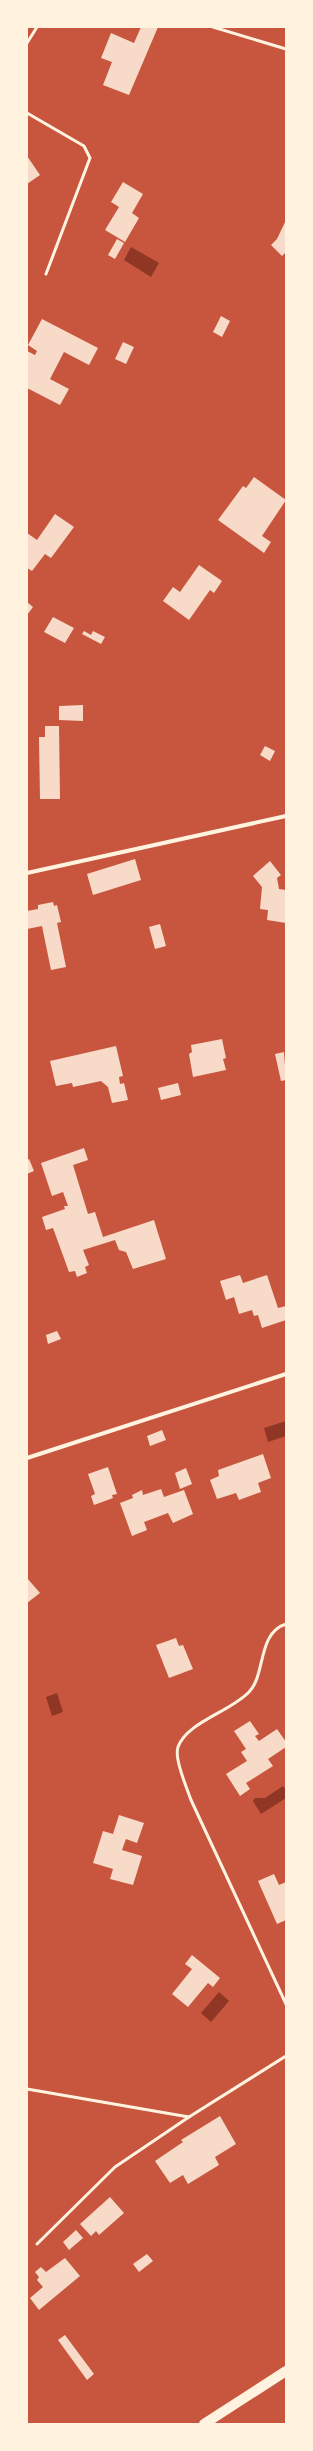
<svg xmlns="http://www.w3.org/2000/svg" width="313" height="2451" font-family="'Open Sans',sans-serif">
  <style>
    .water { fill: #8f3625 }
    .building { fill: #f7dbc8 }
    .lines { fill: none; stroke-linecap: round; stroke-linejoin: round }
    .service { stroke: #fff3e0; stroke-width: 3 }
    .minor { stroke: #fff3e0; stroke-width: 4 }
    .primary { stroke: #fff3e0; stroke-width: 10 }
  </style>
  <rect width="100%" height="100%" fill="#c8553d"/>
  <!-- water -->
  <g class="water">
    <polygon points="131,247 159,263 151,277 124,260"/>
    <polygon points="286,1421 286,1436 268,1442 264,1428"/>
    <polygon points="57,1693 63,1712 52,1716 46,1697"/>
    <polygon points="283,1786 286,1790 286,1798 261,1814 253,1801 255,1798 265,1798"/>
    <polygon points="219,1992 229,2001 211,2022 201,2013"/>
  </g>
  <!-- building -->
  <g class="building">
    <polygon points="141,27 158,27 129,95 103,85 112,62 101,58 111,33 134,43"/>
    <polygon points="27,156 40,175 27,184"/>
    <polygon points="123,182 143,194 132,213 139,218 125,242 105,230 119,207 111,202"/>
    <polygon points="286,220 286,252 282,256 271,245 277,239"/>
    <polygon points="117,239 124,243 115,259 108,255"/>
    <polygon points="221,316 230,321 222,337 213,332"/>
    <polygon points="42,319 98,348 89,365 64,352 50,379 69,389 60,405 27,388 27,351 35,355 37,351 28,345"/>
    <polygon points="123,342 134,347 126,364 115,359"/>
    <polygon points="254,477 286,500 262,536 271,542 264,553 218,520 243,486 246,488"/>
    <polygon points="55,514 74,527 51,558 45,554 32,571 27,568 27,533 37,540"/>
    <polygon points="199,565 222,581 214,593 210,590 189,620 163,601 173,587 180,592"/>
    <polygon points="27,602 33,607 27,615"/>
    <polygon points="53,617 74,628 65,643 44,632"/>
    <polygon points="84,631 91,635 93,631 105,637 101,644 82,634"/>
    <polygon points="83,705 83,721 59,720 59,706"/>
    <polygon points="45,726 59,726 60,799 40,799 39,737 45,737"/>
    <polygon points="265,746 275,751 270,761 260,755"/>
    <polygon points="135,859 141,880 93,895 87,874"/>
    <polygon points="270,861 281,875 277,878 279,889 286,890 286,923 267,920 268,910 260,909 262,887 253,876"/>
    <polygon points="53,902 54,906 57,905 61,922 57,923 66,967 51,970 42,926 27,929 27,911 38,909 38,905"/>
    <polygon points="160,924 166,946 155,949 149,927"/>
    <polygon points="222,1039 226,1058 223,1059 226,1070 193,1077 189,1054 192,1052 191,1045"/>
    <polygon points="116,1046 123,1076 119,1077 120,1084 124,1083 128,1100 112,1103 108,1087 101,1081 73,1087 72,1083 56,1086 50,1061"/>
    <polygon points="284,1052 286,1080 281,1081 275,1054"/>
    <polygon points="178,1083 181,1095 161,1100 158,1088"/>
    <polygon points="84,1148 88,1160 73,1165 88,1214 95,1212 103,1237 154,1220 166,1259 133,1269 126,1252 119,1250 115,1240 83,1250 89,1265 85,1267 87,1273 77,1277 75,1271 69,1272 53,1228 46,1230 42,1217 65,1209 64,1206 68,1206 63,1192 52,1196 41,1163"/>
    <polygon points="29,1159 34,1171 27,1174 27,1160"/>
    <polygon points="240,1275 243,1283 267,1275 278,1308 286,1306 286,1320 262,1328 258,1315 254,1316 252,1310 239,1314 234,1297 226,1300 220,1281"/>
    <polygon points="57,1331 61,1339 48,1344 46,1335"/>
    <polygon points="162,1430 166,1440 150,1446 147,1436"/>
    <polygon points="263,1454 271,1478 258,1483 261,1492 239,1500 236,1493 217,1499 210,1480 219,1476 218,1470"/>
    <polygon points="108,1467 117,1494 112,1495 113,1498 94,1505 91,1496 95,1494 88,1474"/>
    <polygon points="186,1468 192,1484 180,1489 175,1473"/>
    <polygon points="161,1489 164,1497 184,1490 193,1514 173,1523 168,1513 144,1522 147,1530 132,1536 120,1503 133,1498 132,1495 142,1490 143,1495"/>
    <polygon points="27,1578 40,1593 27,1603"/>
    <polygon points="176,1638 179,1646 183,1645 193,1669 169,1678 156,1645"/>
    <polygon points="250,1721 259,1734 255,1736 259,1741 277,1729 286,1742 286,1747 268,1759 273,1766 246,1783 250,1789 240,1796 226,1774 247,1761 241,1752 246,1749 234,1731"/>
    <polygon points="119,1815 144,1823 137,1843 126,1839 122,1850 142,1856 133,1885 110,1879 113,1869 93,1863 103,1831 113,1834"/>
    <polygon points="274,1874 279,1885 286,1882 286,1920 277,1924 258,1881"/>
    <polygon points="192,1955 220,1978 213,1987 208,1983 188,2007 172,1994 192,1969 185,1964"/>
    <polygon points="220,2116 236,2144 215,2157 219,2165 188,2184 183,2175 170,2183 155,2161 183,2142 181,2140"/>
    <polygon points="110,2197 124,2213 99,2235 96,2231 91,2236 80,2224"/>
    <polygon points="76,2230 83,2238 69,2250 63,2242"/>
    <polygon points="147,2254 153,2261 139,2272 133,2264"/>
    <polygon points="65,2258 80,2276 39,2310 30,2298 43,2287 37,2280 39,2277 35,2272 41,2267 46,2272"/>
    <polygon points="65,2335 94,2374 87,2380 58,2340"/>
  </g>
  <g class="lines">
    <!-- service -->
    <g class="service">
      <polyline points="213,27 286,49"/>
      <polyline points="27,43 37,27"/>
      <polyline points="27,113 84,146 90,158 46,274"/>
      <path d="M 286,1624 C 257,1633 266,1675 249,1692 C 230,1712 187,1722 178,1747 C 174,1759 187,1788 191,1800 L 286,2004"/>
      <polyline points="27,2089 189,2117 286,2056"/>
      <polyline points="37,2244 115,2167 189,2117"/>
    </g>
    <!-- minor -->
    <g class="minor">
      <polyline points="27,873 286,816"/>
      <polyline points="27,1458 286,1374"/>
    </g>
    <!-- primary -->
    <polyline class="primary" points="204,2424 286,2371"/>
  </g>
  <!-- border -->
  <rect width="313" height="2451" fill="none" stroke="#fff3e0" stroke-width="56"/>
</svg>
